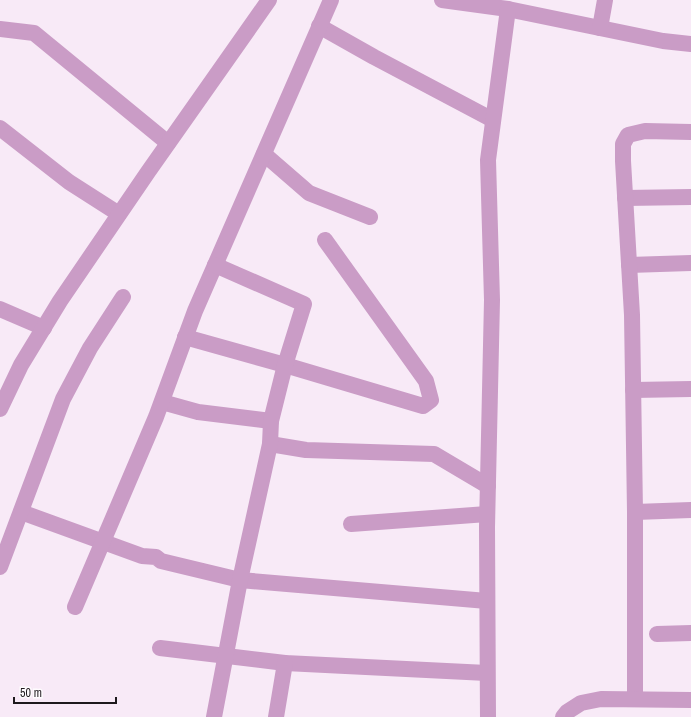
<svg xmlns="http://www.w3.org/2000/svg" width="691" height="717" font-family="'Archivo Narrow',sans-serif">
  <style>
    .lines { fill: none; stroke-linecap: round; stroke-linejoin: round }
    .street { stroke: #ca9cc6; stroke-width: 16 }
  </style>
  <rect width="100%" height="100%" fill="#f8eaf7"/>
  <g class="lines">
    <!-- street -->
    <g class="street">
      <polyline points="442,0 508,9 663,41 691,44"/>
      <polyline points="319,26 374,57 493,120"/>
      <polyline points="600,28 605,0"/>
      <polyline points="0,29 34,33 168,143"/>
      <polyline points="0,128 69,182 119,214"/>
      <polyline points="264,154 309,193 370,217"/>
      <polyline points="625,198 691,197"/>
      <polyline points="629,265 691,263"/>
      <polyline points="0,309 44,328"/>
      <polyline points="185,337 285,365 423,406 431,400 426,381 325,240"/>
      <polyline points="633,390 691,389"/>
      <polyline points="162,402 198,412 271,421"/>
      <polyline points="0,409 21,365 60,301 148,172 269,0"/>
      <polyline points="270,444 306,450 434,454 488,486"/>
      <polyline points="21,512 142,556 156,557 161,561 240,580 487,601"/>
      <polyline points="635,512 691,510"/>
      <polyline points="351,524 487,514"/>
      <polyline points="0,567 63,399 90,348 123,297"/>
      <polyline points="75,607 156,417 195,311 331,0"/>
      <polyline points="657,634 691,633"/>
      <polyline points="160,648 285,663 487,673"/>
      <polyline points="635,699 635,512 632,315 623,161 623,144 628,135 645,131 691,132"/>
      <polyline points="214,717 240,580 270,444 271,421 285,365 304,304 215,265"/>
      <polyline points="276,717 285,663"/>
      <polyline points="488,717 487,527 492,300 488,160 508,9"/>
      <polyline points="563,717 567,712 581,703 601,699 691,700"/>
    </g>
  </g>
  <!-- scale -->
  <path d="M14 697v6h102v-6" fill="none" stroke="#1e191d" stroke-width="2"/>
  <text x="20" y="697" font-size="12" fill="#1e191d" stroke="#fefbfe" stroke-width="3" paint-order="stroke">50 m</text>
</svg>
